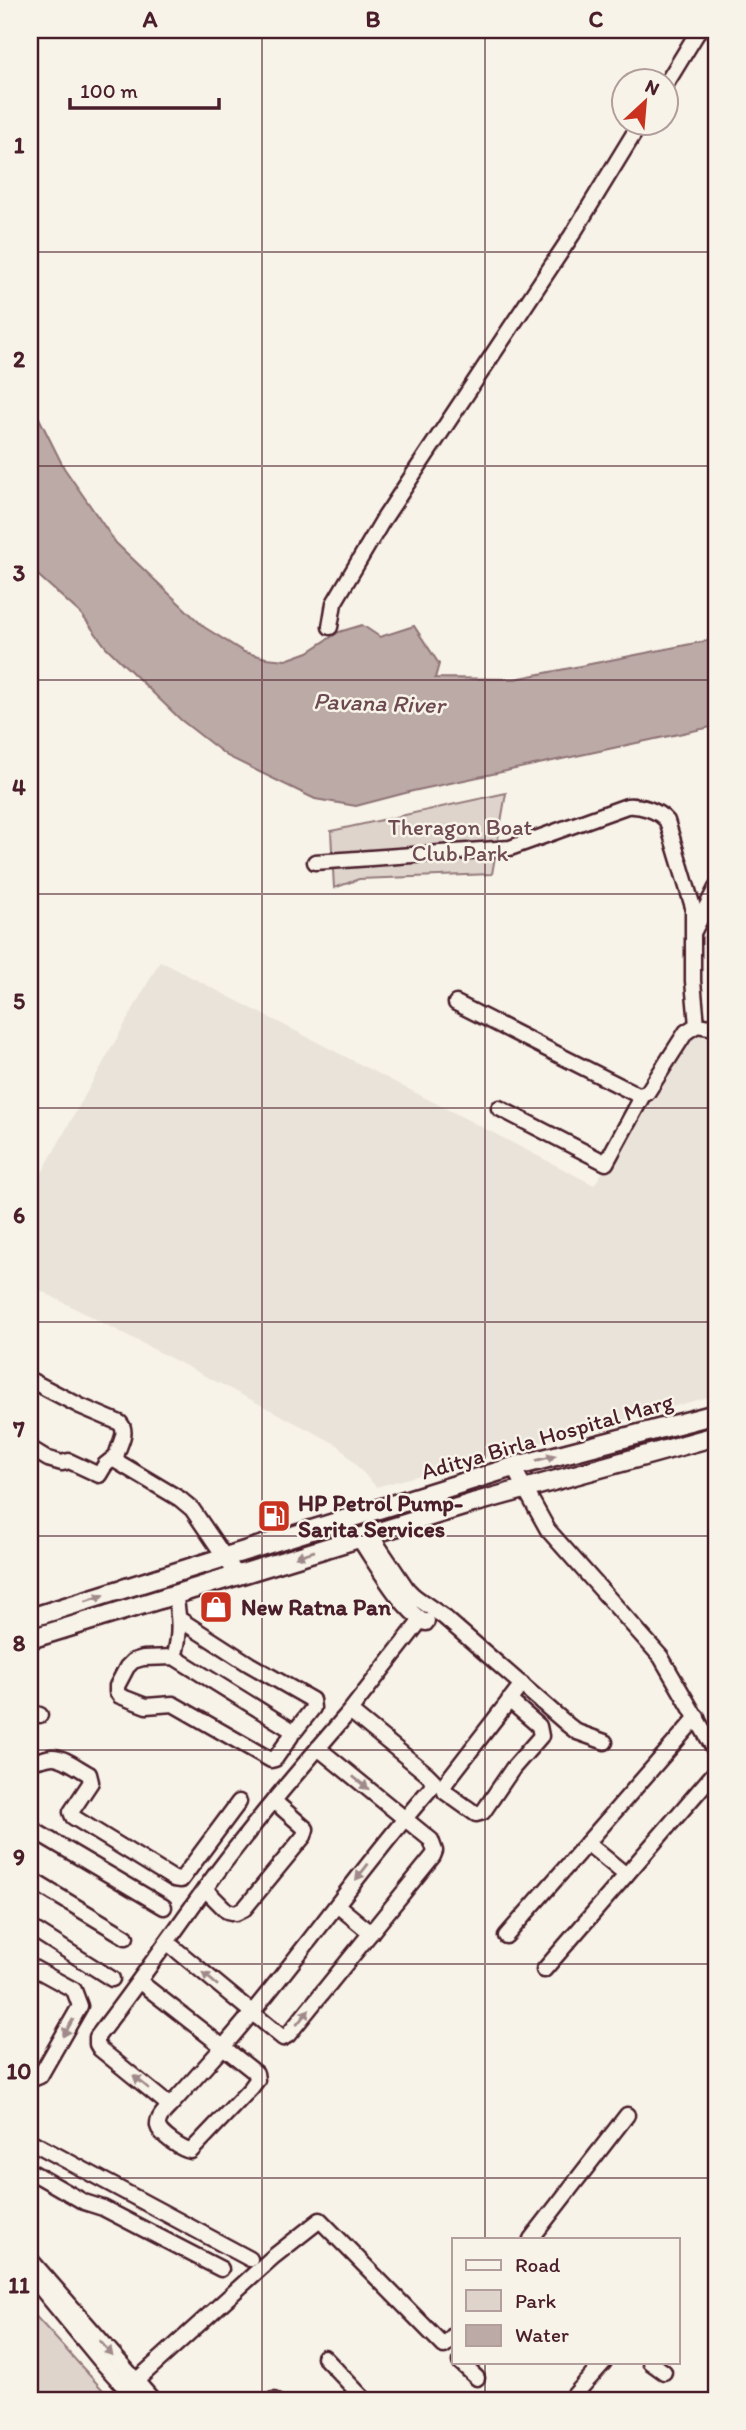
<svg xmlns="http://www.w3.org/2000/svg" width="746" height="2430" font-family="Itim,sans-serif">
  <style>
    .built { fill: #eae3da }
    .green { fill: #ded4cc; stroke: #947a7c; stroke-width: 2 }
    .water { fill: #bcaaa7; stroke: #8e7275; stroke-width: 2 }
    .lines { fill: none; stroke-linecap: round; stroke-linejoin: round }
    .stream { stroke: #8e7275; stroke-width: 2.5 }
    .minor-casing { stroke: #4a1f2b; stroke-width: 19 }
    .major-casing { stroke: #4a1f2b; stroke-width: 23 }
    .minor { stroke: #f7f3e8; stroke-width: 14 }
    .major { stroke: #f7f3e8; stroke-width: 18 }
    .oneway { fill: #a0898a }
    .grid { fill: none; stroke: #4a1f2b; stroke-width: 2; stroke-opacity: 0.55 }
    .labels { text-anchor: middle; stroke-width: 5; stroke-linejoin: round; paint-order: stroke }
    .park-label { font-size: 23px; fill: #6f4c53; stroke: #f7f3e8 }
    .street-label { font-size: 23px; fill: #4a1f2b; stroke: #f7f3e8 }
    .poi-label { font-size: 23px; font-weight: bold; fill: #4a1f2b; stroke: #f7f3e8; text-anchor: start }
    .water-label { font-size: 24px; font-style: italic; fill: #6c4950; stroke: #f7f3e8 }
    .neatline { fill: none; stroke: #4a1f2b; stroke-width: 2.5 }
    .grid-label { font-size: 23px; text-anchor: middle; font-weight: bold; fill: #4a1f2b }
  </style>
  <rect width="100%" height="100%" fill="#f7f3e8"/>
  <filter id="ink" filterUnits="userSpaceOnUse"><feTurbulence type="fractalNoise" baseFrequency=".0143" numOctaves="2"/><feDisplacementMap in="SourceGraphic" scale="14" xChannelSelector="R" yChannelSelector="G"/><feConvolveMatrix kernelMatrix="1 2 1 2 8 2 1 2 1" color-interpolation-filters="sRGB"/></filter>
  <g filter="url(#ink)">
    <!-- built -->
    <polygon class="built" points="160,961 594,1185 695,1034 716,1038 716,1395 376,1487 338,1445 30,1285 30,1194"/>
    <!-- green -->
    <g class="green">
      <polygon points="506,793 492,874 359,879 334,888 331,831"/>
      <polygon points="30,2310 112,2400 30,2400"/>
    </g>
    <!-- water -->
    <polygon class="water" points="30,400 64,468 116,543 204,627 244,652 266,658 286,660 308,652 339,632 362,625 380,637 414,626 439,664 435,678 515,679 716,639 716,726 413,791 356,806 315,799 227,756 181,720 106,647 81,614 30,568"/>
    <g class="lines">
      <!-- stream -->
      <polyline class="stream" points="708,1786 716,1791"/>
      <defs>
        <g id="minor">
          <polyline points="666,84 699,30"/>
          <polyline points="330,627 334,603 383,520 572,235 641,122"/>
          <path d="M 315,862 L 510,848 L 627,806 C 640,805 658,810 667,821 L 693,907 L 693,981 L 697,1025 L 716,1028"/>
          <polyline points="694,931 716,888"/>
          <polyline points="456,1003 638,1095 647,1093 686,1032 697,1025"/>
          <polyline points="499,1108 606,1163 643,1095"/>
          <path d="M 30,1380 L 80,1406 L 120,1423 C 130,1434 115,1448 116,1461 L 180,1499 L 192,1509 L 237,1575"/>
          <polyline points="30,1448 48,1459 62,1463 69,1461 99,1475 105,1465 115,1457"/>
          <polyline points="513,1467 548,1530 661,1657 716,1752"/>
          <polyline points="370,1534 407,1589 418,1600"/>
          <path d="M 358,1537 C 376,1563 400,1608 426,1623 L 427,1621"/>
          <polyline points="414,1596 444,1617 568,1725 577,1732 605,1742"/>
          <polyline points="179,1619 249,1664 312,1700 313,1708 295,1731 290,1729 174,1657 143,1658 133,1661 127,1667 117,1686 117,1692 120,1696 146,1706 173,1704 271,1760 275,1759 291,1736"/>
          <path d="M 174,1657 C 181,1635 179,1617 175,1594"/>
          <polyline points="509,1700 539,1726 541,1736 513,1768 483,1812 476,1814 445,1792 444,1786 447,1781 522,1684"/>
          <polyline points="30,1712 40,1715"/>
          <path d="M 30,1760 C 39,1762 43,1758 52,1757 C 63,1756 79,1769 89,1774 L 91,1782 L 71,1812 L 73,1817 L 174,1879 L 181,1880 L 239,1802"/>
          <polyline points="30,1828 164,1907"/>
          <polyline points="587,1843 626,1875"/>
          <polyline points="30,1879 126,1937"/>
          <polyline points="205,1889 227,1911 236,1913 244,1909 304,1836 306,1829 274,1801"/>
          <polyline points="337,1905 371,1933"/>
          <polyline points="30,1927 112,1979"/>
          <polyline points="506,1936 697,1717"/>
          <polyline points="168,1943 283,2038 288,2035 433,1856 435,1851 431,1840 318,1748"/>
          <polyline points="30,1966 74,1990 80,2006 40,2076 30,2080"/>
          <polyline points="544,1970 716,1771"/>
          <path d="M 140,1982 L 223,2047 C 296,1964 358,1871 431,1788 L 433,1780 L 427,1774 L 350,1711 L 421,1620"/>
          <path d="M 170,2106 C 165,2111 157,2118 158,2126 C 160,2135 182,2150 191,2151 L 251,2088 L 257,2080 L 256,2073 L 223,2047 L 170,2106 L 100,2049 L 97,2044 L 97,2037 C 134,1989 169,1939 204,1890 C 249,1828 300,1769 350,1711"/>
          <polyline points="30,2141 250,2259"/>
          <polyline points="30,2171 84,2202 103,2208 221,2269"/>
          <polyline points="531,2239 627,2115"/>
          <polyline points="30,2259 153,2400"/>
          <polyline points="30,2275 100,2360 136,2400"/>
          <polyline points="324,2357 365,2400"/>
          <polyline points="460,2362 477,2378"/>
          <polyline points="650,2362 664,2372"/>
          <polyline points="126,2390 273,2257 320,2220 444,2346 454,2335"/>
          <polyline points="273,2400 274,2400"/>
          <polyline points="570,2400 604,2362"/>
        </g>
        <g id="major">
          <polyline points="30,1618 513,1467 716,1414"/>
          <polyline points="30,1639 473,1503 716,1436"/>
        </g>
      </defs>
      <!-- minor casing -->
      <use href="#minor" class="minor-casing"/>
      <!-- major casing -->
      <use href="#major" class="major-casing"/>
      <!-- minor -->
      <use href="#minor" class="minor"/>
      <!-- major -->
      <use href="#major" class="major"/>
    </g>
    <!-- one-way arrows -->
    <defs><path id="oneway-solid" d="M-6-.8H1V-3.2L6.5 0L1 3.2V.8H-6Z" transform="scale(1.75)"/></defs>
    <g class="oneway">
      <use href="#oneway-solid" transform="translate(546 1458) rotate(-15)"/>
      <use href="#oneway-solid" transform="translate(305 1554) rotate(163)"/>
      <use href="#oneway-solid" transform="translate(95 1598) rotate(-18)"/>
      <use href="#oneway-solid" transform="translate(361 1783) rotate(39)"/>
      <use href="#oneway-solid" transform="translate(362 1872) rotate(128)"/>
      <use href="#oneway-solid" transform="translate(210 1979) rotate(-140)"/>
      <use href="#oneway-solid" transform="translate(303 2017) rotate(-51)"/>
      <use href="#oneway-solid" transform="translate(68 2028) rotate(120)"/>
      <use href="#oneway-solid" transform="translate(141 2082) rotate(-141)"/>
      <use href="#oneway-solid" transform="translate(106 2348) rotate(49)"/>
    </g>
  </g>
  <!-- grid -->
  <path class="grid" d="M 262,30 L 262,2400M 485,30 L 485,2239M 30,252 L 716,252M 30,466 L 716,466M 30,680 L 716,680M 30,894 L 716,894M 30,1108 L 716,1108M 30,1322 L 716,1322M 30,1536 L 716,1536M 30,1750 L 716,1750M 30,1964 L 716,1964M 30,2178 L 716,2178M 485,2362 L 485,2400"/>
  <!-- icons -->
  <defs>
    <symbol id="fuel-square" viewBox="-11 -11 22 22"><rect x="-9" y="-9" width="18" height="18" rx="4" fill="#c8321e" stroke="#f7f3e8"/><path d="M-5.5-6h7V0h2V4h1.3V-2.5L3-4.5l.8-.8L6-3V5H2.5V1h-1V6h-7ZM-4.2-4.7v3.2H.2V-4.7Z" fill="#fff"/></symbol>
    <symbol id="shop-square" viewBox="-11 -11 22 22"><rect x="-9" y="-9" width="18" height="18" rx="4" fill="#c8321e" stroke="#f7f3e8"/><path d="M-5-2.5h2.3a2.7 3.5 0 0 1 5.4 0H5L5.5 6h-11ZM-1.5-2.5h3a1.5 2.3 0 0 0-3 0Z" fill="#fff"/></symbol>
  </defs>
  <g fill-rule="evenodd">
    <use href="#fuel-square" x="255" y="1497" width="38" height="38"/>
    <use href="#shop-square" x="197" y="1588" width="38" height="38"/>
  </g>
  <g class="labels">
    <!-- park labels -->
    <g class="park-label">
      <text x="460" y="835">Theragon Boat<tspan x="460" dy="26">Club Park</tspan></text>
    </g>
    <!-- street labels -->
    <g class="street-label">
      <text transform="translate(547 1436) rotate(-16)" y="8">Aditya Birla Hospital Marg</text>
    </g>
    <!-- poi labels -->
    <g class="poi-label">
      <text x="298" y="1511">HP Petrol Pump-<tspan x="298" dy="26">Sarita Services</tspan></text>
      <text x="241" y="1615">New Ratna Pan</text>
    </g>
    <!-- water labels -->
    <g class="water-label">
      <text transform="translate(379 703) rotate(2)" y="8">Pavana River</text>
    </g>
  </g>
  <!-- margin -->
  <rect width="746" height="2430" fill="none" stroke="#f7f3e8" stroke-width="77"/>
  <!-- legend -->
  <rect x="452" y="2238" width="228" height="126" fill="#f7f3e8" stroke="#b29e9c" stroke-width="2"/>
  <rect x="466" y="2260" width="35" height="10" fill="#f7f3e8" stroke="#b29e9c" stroke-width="2"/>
  <text x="515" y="2272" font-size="21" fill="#4a1f2b">Road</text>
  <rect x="466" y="2290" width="35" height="21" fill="#ded4cc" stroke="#b29e9c" stroke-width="2"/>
  <text x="515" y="2308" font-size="21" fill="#4a1f2b">Park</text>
  <rect x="466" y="2325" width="35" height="21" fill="#bcaaa7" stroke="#b29e9c" stroke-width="2"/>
  <text x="515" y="2342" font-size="21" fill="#4a1f2b">Water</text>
  <!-- north arrow -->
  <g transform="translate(645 102) rotate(26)"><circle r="33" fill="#f7f3e8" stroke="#b29e9c" stroke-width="2"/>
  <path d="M0-5L12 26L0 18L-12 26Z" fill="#c8321e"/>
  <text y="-10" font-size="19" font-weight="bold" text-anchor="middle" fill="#4a1f2b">N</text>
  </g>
  <!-- scale -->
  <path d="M70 98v10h149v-10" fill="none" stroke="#4a1f2b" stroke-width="3.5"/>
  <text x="80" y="98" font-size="21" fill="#4a1f2b" stroke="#f7f3e8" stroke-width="5" paint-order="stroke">100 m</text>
  <rect x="38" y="38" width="670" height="2354" class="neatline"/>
  <g class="grid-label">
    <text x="150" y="27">A</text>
    <text x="373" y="27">B</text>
    <text x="596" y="27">C</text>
    <text x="19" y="153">1</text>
    <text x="19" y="367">2</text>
    <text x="19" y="581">3</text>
    <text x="19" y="795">4</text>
    <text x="19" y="1009">5</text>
    <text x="19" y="1223">6</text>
    <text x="19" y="1437">7</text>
    <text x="19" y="1651">8</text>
    <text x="19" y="1865">9</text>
    <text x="19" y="2079">10</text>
    <text x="19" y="2293">11</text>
  </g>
</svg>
